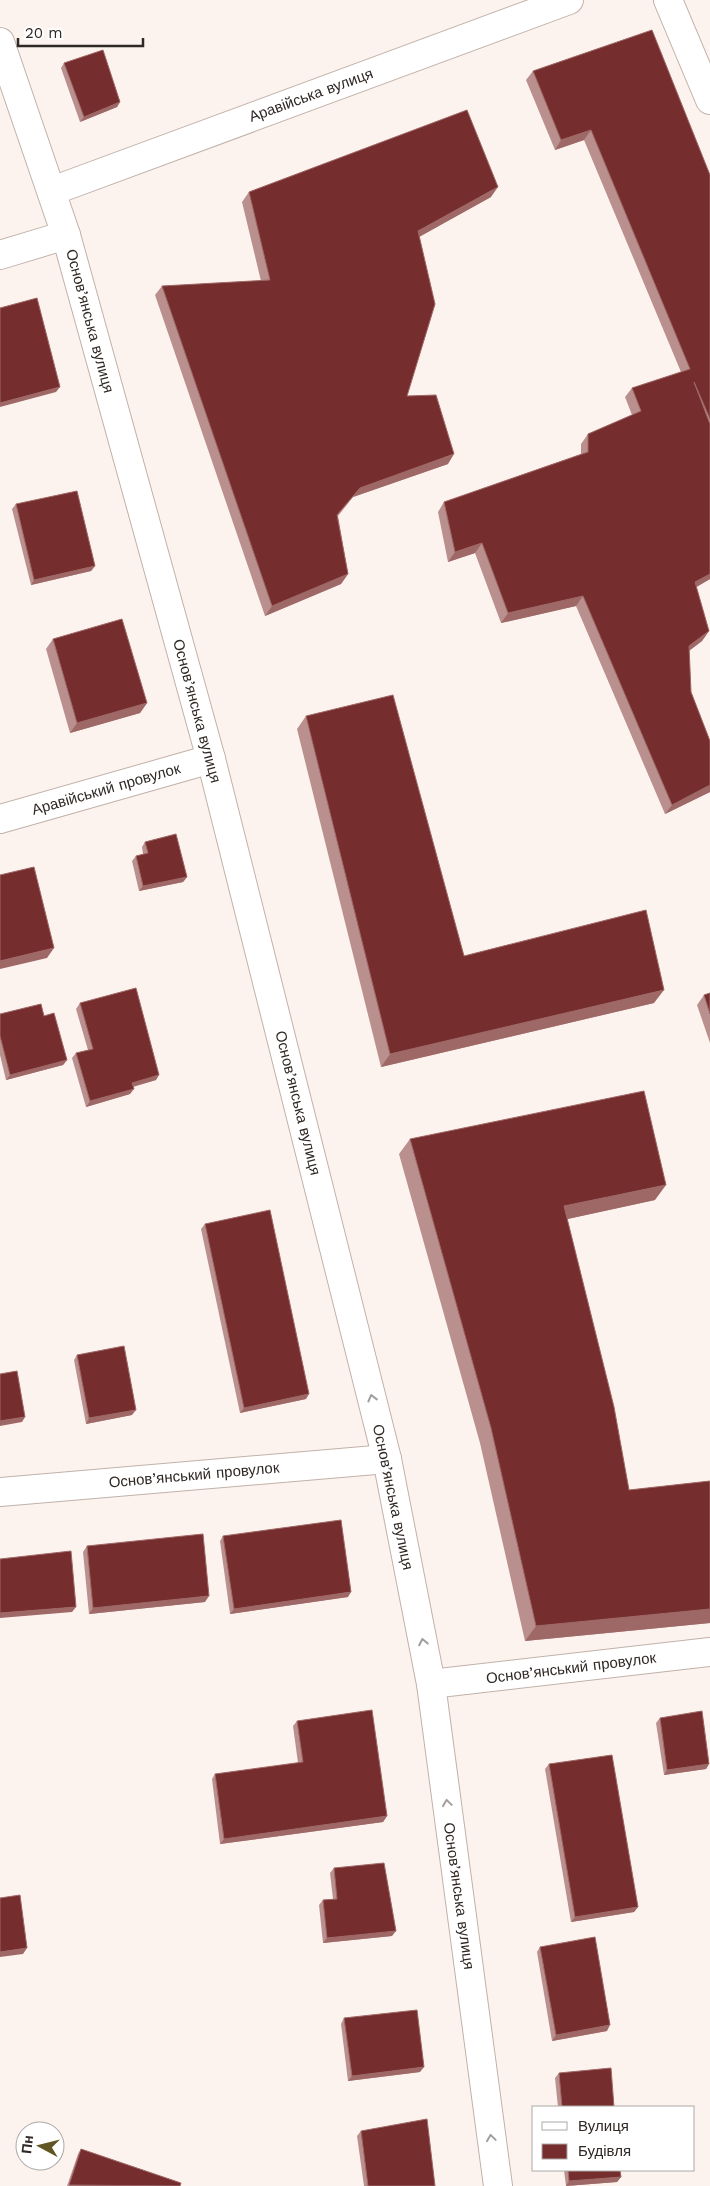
<svg xmlns="http://www.w3.org/2000/svg" width="710" height="2186" font-family="'Work Sans',sans-serif">
  <style>
    .lines { fill: none; stroke-linecap: round; stroke-linejoin: round }
    .minor-casing { stroke: #c1b1a9; stroke-width: 30 }
    .tertiary-casing { stroke: #c1b1a9; stroke-width: 30 }
    .minor { stroke: #fff; stroke-width: 28 }
    .tertiary { stroke: #fff; stroke-width: 28 }
    .wall { fill: #ba908e }
    .shaded-wall { fill: #9e6867 }
    .building { fill: #762d2d; stroke: #9e6867 }
    .oneway { stroke: #a19e9d }
    .labels { text-anchor: middle; stroke-width: 5; stroke-linejoin: round; paint-order: stroke }
    .street-label { font-size: 15px; fill: #2f2825; stroke: #fff }
  </style>
  <rect width="100%" height="100%" fill="#fdf3ee"/>
  <g class="lines">
    <defs>
      <g id="minor">
        <polyline points="668,0 710,100"/>
        <polyline points="52,191 569,0"/>
        <polyline points="0,255 66,235"/>
        <polyline points="0,819 211,759"/>
        <polyline points="0,1492 387,1459"/>
        <polyline points="431,1684 710,1652"/>
      </g>
      <polyline id="tertiary" points="0,42 66,235 211,759 387,1459 431,1684 498,2186"/>
    </defs>
    <!-- minor casing -->
    <use href="#minor" class="minor-casing"/>
    <!-- tertiary casing -->
    <use href="#tertiary" class="tertiary-casing"/>
    <!-- minor -->
    <use href="#minor" class="minor"/>
    <!-- tertiary -->
    <use href="#tertiary" class="tertiary"/>
  </g>
  <!-- wall -->
  <g class="wall">
    <polygon points="64,63 120,102 117,107 80,122 61,68"/>
    <polygon points="533,71 710,175 710,579 696,587 709,631 702,641 689,651 691,692 710,741 710,792 665,814 576,606 501,623 475,553 448,562 438,512 444,502 581,454 581,444 588,434 632,415 625,397 632,388 681,372 584,140 555,150 526,80"/>
    <polygon points="249,192 491,197 420,236 407,396 448,464 353,497 338,516 348,574 341,584 265,616 155,295 162,286 261,281 242,202"/>
    <polygon points="16,504 95,566 91,571 31,585 12,509"/>
    <polygon points="53,639 147,703 140,713 70,733 46,649"/>
    <polygon points="306,716 464,956 654,1003 381,1067 297,729"/>
    <polygon points="145,842 187,877 183,882 139,891 132,861 136,856 143,854 142,847"/>
    <polygon points="710,993 710,1043 697,1005 704,995"/>
    <polygon points="80,1003 156,1080 133,1087 130,1094 86,1107 72,1058 76,1053 88,1050 76,1009"/>
    <polygon points="0,1014 44,1016 67,1060 63,1065 6,1080 0,1055"/>
    <polygon points="410,1139 655,1200 567,1219 629,1490 710,1481 710,1623 525,1641 480,1443 399,1154"/>
    <polygon points="205,1224 306,1399 240,1413 201,1229"/>
    <polygon points="77,1355 132,1415 86,1424 74,1360"/>
    <polygon points="223,1536 348,1597 230,1614 220,1541"/>
    <polygon points="87,1546 205,1602 89,1614 83,1552"/>
    <polygon points="660,1718 709,1764 706,1769 664,1775 656,1723"/>
    <polygon points="297,1721 387,1816 383,1822 220,1844 212,1779 215,1774 298,1763 293,1726"/>
    <polygon points="549,1764 638,1907 634,1912 571,1922 545,1769"/>
    <polygon points="334,1868 392,1936 323,1943 319,1905 323,1900 333,1899 330,1873"/>
    <polygon points="540,1947 607,2031 552,2041 537,1952"/>
    <polygon points="344,2018 420,2072 348,2081 341,2024"/>
    <polygon points="559,2073 614,2107 558,2107 555,2078"/>
    <polygon points="361,2131 435,2186 364,2186 357,2136"/>
    <polygon points="81,2149 180,2186 67,2186 78,2154"/>
    <polygon points="564,2170 620,2170 621,2177 617,2182 566,2186"/>
  </g>
  <!-- shaded-wall -->
  <g class="shaded-wall">
    <polygon points="120,102 117,107 80,122 84,117"/>
    <polygon points="591,130 584,140 555,150 561,140"/>
    <polygon points="498,187 491,197 412,241 418,231"/>
    <polygon points="60,387 56,392 0,407 0,403"/>
    <polygon points="454,454 448,464 353,497 331,525 360,488"/>
    <polygon points="482,543 475,553 448,562 455,552"/>
    <polygon points="95,566 91,571 31,585 34,580"/>
    <polygon points="348,574 341,584 265,616 272,606"/>
    <polygon points="710,574 710,579 688,592 695,582"/>
    <polygon points="583,596 576,606 501,623 508,613"/>
    <polygon points="709,631 702,641 682,656 689,646"/>
    <polygon points="147,703 140,713 70,733 77,723"/>
    <polygon points="710,785 710,792 665,814 672,805"/>
    <polygon points="187,877 183,882 139,891 143,886"/>
    <polygon points="54,948 47,958 0,969 0,961"/>
    <polygon points="664,990 654,1003 381,1067 390,1054"/>
    <polygon points="67,1060 63,1065 6,1080 10,1075"/>
    <polygon points="159,1075 156,1080 128,1088 132,1083"/>
    <polygon points="134,1089 130,1094 86,1107 90,1101"/>
    <polygon points="666,1185 655,1200 554,1222 564,1206"/>
    <polygon points="309,1394 306,1399 240,1413 244,1408"/>
    <polygon points="136,1410 132,1415 86,1424 89,1418"/>
    <polygon points="25,1417 22,1422 0,1426 0,1421"/>
    <polygon points="351,1592 348,1597 230,1614 234,1609"/>
    <polygon points="209,1596 205,1602 89,1614 93,1608"/>
    <polygon points="76,1607 72,1612 0,1618 0,1613"/>
    <polygon points="710,1609 710,1623 525,1641 536,1626"/>
    <polygon points="709,1764 706,1769 664,1775 667,1770"/>
    <polygon points="387,1816 383,1822 220,1844 224,1839"/>
    <polygon points="638,1907 634,1912 571,1922 575,1917"/>
    <polygon points="396,1931 392,1936 323,1943 327,1938"/>
    <polygon points="27,1948 23,1954 0,1957 0,1952"/>
    <polygon points="610,2025 607,2031 552,2041 556,2035"/>
    <polygon points="424,2067 420,2072 348,2081 352,2076"/>
    <polygon points="621,2177 617,2182 566,2186 569,2181"/>
  </g>
  <!-- building -->
  <g class="building">
    <polygon points="652,30 710,175 710,419 694,382 710,424 710,574 695,582 709,631 689,646 691,692 710,741 710,785 672,805 583,596 508,613 482,543 455,552 444,502 588,452 588,434 641,411 632,388 690,369 591,130 561,140 533,71"/>
    <polygon points="103,50 120,102 84,117 64,63"/>
    <polygon points="467,110 498,187 418,231 435,304 407,396 436,395 454,454 360,488 337,515 348,574 272,606 162,286 270,280 249,192"/>
    <polygon points="37,298 60,387 0,403 0,308"/>
    <polygon points="77,491 95,566 34,580 16,504"/>
    <polygon points="122,619 147,703 77,723 53,639"/>
    <polygon points="393,695 464,956 646,910 664,990 390,1054 306,716"/>
    <polygon points="176,834 187,877 143,886 136,856 148,853 145,842"/>
    <polygon points="34,867 54,948 0,961 0,875"/>
    <polygon points="136,988 159,1075 132,1083 134,1089 90,1101 76,1053 93,1049 80,1003"/>
    <polygon points="710,993 710,1014 704,995"/>
    <polygon points="41,1004 44,1016 54,1013 67,1060 10,1075 0,1036 0,1014"/>
    <polygon points="644,1091 666,1185 564,1206 614,1407 629,1490 710,1481 710,1609 536,1626 491,1428 410,1139"/>
    <polygon points="270,1210 309,1394 244,1408 205,1224"/>
    <polygon points="124,1346 136,1410 89,1418 77,1355"/>
    <polygon points="17,1371 25,1417 0,1421 0,1374"/>
    <polygon points="341,1520 351,1592 234,1609 223,1536"/>
    <polygon points="203,1534 209,1596 93,1608 87,1546"/>
    <polygon points="71,1551 76,1607 0,1613 0,1559"/>
    <polygon points="372,1710 387,1816 224,1839 215,1774 303,1762 297,1721"/>
    <polygon points="702,1711 709,1764 667,1770 660,1718"/>
    <polygon points="612,1755 638,1907 575,1917 549,1764"/>
    <polygon points="384,1863 396,1931 327,1938 323,1900 337,1899 334,1868"/>
    <polygon points="20,1895 27,1948 0,1952 0,1898"/>
    <polygon points="595,1937 610,2025 556,2035 540,1947"/>
    <polygon points="417,2010 424,2067 352,2076 344,2018"/>
    <polygon points="611,2068 614,2107 562,2107 559,2073"/>
    <polygon points="427,2119 435,2186 368,2186 361,2131"/>
    <polygon points="81,2149 181,2183 180,2186 69,2185"/>
    <polygon points="568,2170 620,2170 621,2177 569,2181"/>
  </g>
  <!-- one-way arrows -->
  <defs><path id="oneway-chevron" d="M-2-3.5L2.5 0L-2 3.5" fill="none" stroke-width="1.6" stroke-linecap="round" stroke-linejoin="round" transform="scale(1.25)"/></defs>
  <g class="oneway">
    <use href="#oneway-chevron" transform="translate(372 1398) rotate(-104)"/>
    <use href="#oneway-chevron" transform="translate(423 1642) rotate(-101)"/>
    <use href="#oneway-chevron" transform="translate(447 1803) rotate(-98)"/>
    <use href="#oneway-chevron" transform="translate(491 2138) rotate(-98)"/>
  </g>
  <g class="labels">
    <!-- street labels -->
    <g class="street-label">
      <text transform="translate(311 95) rotate(-20)" y="5">Аравійська вулиця</text>
      <text transform="translate(90 321) rotate(75)" y="5">Основ’янська вулиця</text>
      <text transform="translate(197 711) rotate(75)" y="5">Основ’янська вулиця</text>
      <text transform="translate(106 789) rotate(-16)" y="5">Аравійський провулок</text>
      <text transform="translate(298 1103) rotate(76)" y="5">Основ’янська вулиця</text>
      <text transform="translate(194 1475) rotate(-5)" y="5">Основ’янський провулок</text>
      <text transform="translate(393 1497) rotate(78)" y="5">Основ’янська вулиця</text>
      <text transform="translate(571 1668) rotate(-7)" y="5">Основ’янський провулок</text>
      <text transform="translate(459 1896) rotate(82)" y="5">Основ’янська вулиця</text>
    </g>
  </g>
  <!-- legend -->
  <rect x="532" y="2106" width="162" height="65" fill="#ffffff" stroke="#aca9a8"/>
  <rect x="542" y="2122" width="25" height="8" fill="#ffffff" stroke="#aca9a8"/>
  <text x="578" y="2131" font-size="15" fill="#2f2825">Вулиця</text>
  <rect x="542" y="2144" width="25" height="15" fill="#762d2d" stroke="#aca9a8"/>
  <text x="578" y="2156" font-size="15" fill="#2f2825">Будівля</text>
  <!-- north arrow -->
  <g transform="translate(40 2146) rotate(277)"><circle r="24" fill="#ffffff" stroke="#aca9a8"/>
  <path d="M0-4L9 19L0 12L-9 19Z" fill="#625723"/>
  <text y="-8" font-size="14" font-weight="bold" text-anchor="middle" fill="#2f2825">Пн</text>
  </g>
  <!-- scale -->
  <path d="M18 38v8h125v-8" fill="none" stroke="#2f2825" stroke-width="2.5"/>
  <text x="25" y="38" font-size="15" fill="#2f2825" stroke="#ffffff" stroke-width="4" paint-order="stroke">20 m</text>
</svg>
